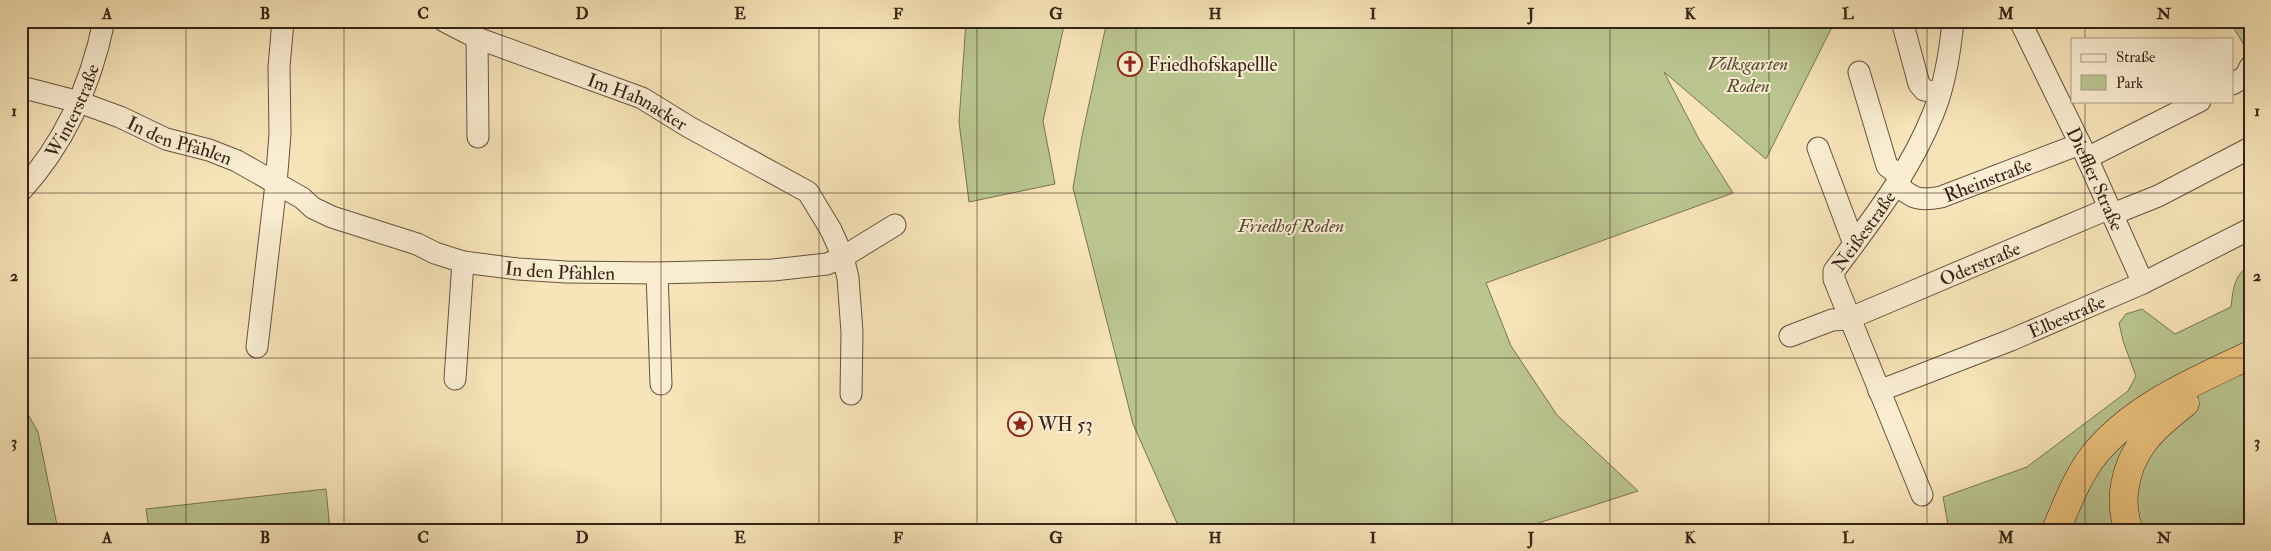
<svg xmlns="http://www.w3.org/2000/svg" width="2271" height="551" font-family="'IM FELL Double Pica',serif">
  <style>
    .green { fill: #bac590; stroke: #787454 }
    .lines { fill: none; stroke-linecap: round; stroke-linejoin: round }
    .minor-casing { stroke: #665340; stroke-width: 23 }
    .highway-casing { stroke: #352318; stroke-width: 29 }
    .minor { stroke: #faedd1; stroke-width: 21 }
    .highway { stroke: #ecc27c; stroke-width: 28 }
    .grid { fill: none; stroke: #352318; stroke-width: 1; stroke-opacity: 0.55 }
    .labels { text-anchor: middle; stroke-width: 4; stroke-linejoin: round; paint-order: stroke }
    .park-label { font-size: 19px; font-style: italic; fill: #564c36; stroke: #faedd1 }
    .poi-label { font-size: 19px; fill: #352318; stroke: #faedd1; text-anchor: start }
    .street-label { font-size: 19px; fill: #352318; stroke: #faedd1 }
    .neatline { fill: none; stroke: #352318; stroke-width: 2 }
    .grid-label { font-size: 16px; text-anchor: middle; font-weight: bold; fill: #352318 }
  </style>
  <rect width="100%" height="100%" fill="#f7e4b8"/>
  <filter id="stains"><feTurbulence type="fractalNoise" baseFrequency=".004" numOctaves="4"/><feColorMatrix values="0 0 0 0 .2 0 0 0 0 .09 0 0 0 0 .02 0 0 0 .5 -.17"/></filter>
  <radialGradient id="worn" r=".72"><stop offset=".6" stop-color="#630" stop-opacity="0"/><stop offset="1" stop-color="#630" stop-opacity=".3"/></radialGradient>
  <!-- green -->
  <g class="green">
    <polygon points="966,21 1065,21 1043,121 1055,184 969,202 959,122"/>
    <polygon points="1107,21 1837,21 1830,31 1766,159 1664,72 1699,139 1733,193 1486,283 1511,346 1557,415 1638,491 1517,530 1180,530 1133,424 1073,188 1082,136"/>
    <polygon points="2242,21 2250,21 2250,55 2233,27"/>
    <path d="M 2250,265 L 2250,530 L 1949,530 L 1943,497 L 2027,467 L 2128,391 L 2136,376 L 2123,341 L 2119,323 L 2126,314 L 2142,309 L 2175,334 L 2231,307 C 2233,289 2234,275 2250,265 Z"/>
    <polygon points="21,402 38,432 58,530 21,530"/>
    <polygon points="326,489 330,530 149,530 146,509"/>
  </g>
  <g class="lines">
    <defs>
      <g id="minor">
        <path id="s1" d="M 444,21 L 477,38 L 642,98 L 689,127 L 808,192 L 831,230 L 843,257 L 848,278 L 852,332 L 851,394"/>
        <polyline points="1902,21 1919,84 1924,90 1940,93"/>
        <path id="s2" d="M 2020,21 L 2087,158 L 2143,283"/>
        <polyline points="477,38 478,137"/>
        <polyline points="1859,72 1887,166 1901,177"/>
        <polyline points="2232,84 2245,77 2250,67"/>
        <path id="s3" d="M 21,87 L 79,102 L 120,117 L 166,139 L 209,150 L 237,161 L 302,198 L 313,208 L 332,217 L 417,244 L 435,253 L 463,262 L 518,269 L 566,272 L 657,273 L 773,270 L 827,264 L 843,257 L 895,225"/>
        <polyline points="1818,148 1854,244"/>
        <polyline points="2087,158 2200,101"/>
        <path id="s4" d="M 1897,185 C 1913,199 1919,201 1941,197 L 2080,144"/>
        <path id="s5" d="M 21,191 C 65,143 91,84 104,21"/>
        <polyline points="2113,214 2158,196 2250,148"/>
        <polyline points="657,273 661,384"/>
        <path id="s6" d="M 1790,336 L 1832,320 L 1848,319 L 2110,208"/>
        <polyline points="257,347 276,184 280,134 279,67 283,21"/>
        <polyline points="455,379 463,262"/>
        <path id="s7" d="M 1879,391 L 2011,340 L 2143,283 L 2250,229"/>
        <path id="s8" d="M 1922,495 L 1834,279 L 1834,271 C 1871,221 1910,172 1933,114 C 1945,85 1950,52 1953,21"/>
      </g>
      <g id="highway">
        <path d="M 2056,530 C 2067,504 2077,477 2094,455 C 2134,406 2194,382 2250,355"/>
        <path d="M 2129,530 C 2124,518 2123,504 2124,492 C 2129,449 2153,428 2185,403"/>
      </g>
    </defs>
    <!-- minor casing -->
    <use href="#minor" class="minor-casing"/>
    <!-- highway casing -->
    <use href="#highway" class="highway-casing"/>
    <!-- minor -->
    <use href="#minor" class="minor"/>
    <!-- highway -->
    <use href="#highway" class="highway"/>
  </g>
  <!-- grid -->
  <path class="grid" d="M 186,21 L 186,530M 344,21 L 344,530M 502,21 L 502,530M 661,21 L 661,530M 819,21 L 819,530M 977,21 L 977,530M 1136,21 L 1136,530M 1294,21 L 1294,530M 1452,21 L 1452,530M 1610,21 L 1610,530M 1769,21 L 1769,530M 1927,21 L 1927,530M 2085,21 L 2085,39M 2085,101 L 2085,530M 21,193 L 2250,193M 21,358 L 2250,358"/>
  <!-- icons -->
  <defs>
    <symbol id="church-ring" viewBox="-11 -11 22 22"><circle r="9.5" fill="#faedd1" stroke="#8f2418" stroke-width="1.5"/><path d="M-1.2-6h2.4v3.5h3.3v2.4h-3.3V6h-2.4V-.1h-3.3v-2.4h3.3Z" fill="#8f2418"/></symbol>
    <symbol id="sight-ring" viewBox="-11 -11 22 22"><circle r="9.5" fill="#faedd1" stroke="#8f2418" stroke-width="1.5"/><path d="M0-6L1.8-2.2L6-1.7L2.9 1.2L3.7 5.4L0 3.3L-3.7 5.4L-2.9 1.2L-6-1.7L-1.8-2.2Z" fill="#8f2418"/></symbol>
  </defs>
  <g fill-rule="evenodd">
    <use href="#church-ring" x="1116" y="50" width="28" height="28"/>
    <use href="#sight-ring" x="1006" y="410" width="28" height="28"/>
  </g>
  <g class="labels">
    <!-- park labels -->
    <g class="park-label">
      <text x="1748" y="70">Volksgarten<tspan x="1748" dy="22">Roden</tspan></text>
      <text x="1291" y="232">Friedhof Roden</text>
    </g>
    <!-- poi labels -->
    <g class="poi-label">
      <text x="1148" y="71">Friedhofskapellle</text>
      <text x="1038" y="431">WH 53</text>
    </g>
    <!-- street labels -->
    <g class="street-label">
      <text dy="7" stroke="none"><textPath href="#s1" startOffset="210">Im Hahnacker</textPath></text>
      <text dy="7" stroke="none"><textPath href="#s5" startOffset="96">Winterstraße</textPath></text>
      <text dy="7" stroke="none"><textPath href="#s3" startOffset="168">In den Pfählen</textPath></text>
      <text dy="7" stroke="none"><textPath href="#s4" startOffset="98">Rheinstraße</textPath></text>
      <text dy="7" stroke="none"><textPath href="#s2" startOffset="175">Dieffler Straße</textPath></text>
      <text dy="7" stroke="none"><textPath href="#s8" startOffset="291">Neißestraße</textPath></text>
      <text dy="7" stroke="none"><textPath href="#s6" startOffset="204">Oderstraße</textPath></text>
      <text dy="7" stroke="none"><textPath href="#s3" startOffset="576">In den Pfählen</textPath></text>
      <text dy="7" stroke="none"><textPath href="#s7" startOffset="202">Elbestraße</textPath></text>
    </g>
  </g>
  <!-- margin -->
  <rect width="2271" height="551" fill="none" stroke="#f7e4b8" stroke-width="55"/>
  <!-- legend -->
  <rect x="2071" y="38" width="162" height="65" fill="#faedd1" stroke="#ab9c87"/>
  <rect x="2081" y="54" width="25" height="8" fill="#faedd1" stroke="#ab9c87"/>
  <text x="2116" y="62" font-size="15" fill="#352318">Straße</text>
  <rect x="2081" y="75" width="25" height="15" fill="#bac590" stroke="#ab9c87"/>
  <text x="2116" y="88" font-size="15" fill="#352318">Park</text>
  <rect x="28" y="28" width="2216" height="496" class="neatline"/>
  <g class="grid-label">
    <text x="107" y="19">A</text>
    <text x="265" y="19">B</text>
    <text x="423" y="19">C</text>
    <text x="582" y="19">D</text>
    <text x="740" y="19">E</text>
    <text x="898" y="19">F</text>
    <text x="1056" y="19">G</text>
    <text x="1215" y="19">H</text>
    <text x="1373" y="19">I</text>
    <text x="1531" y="19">J</text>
    <text x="1690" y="19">K</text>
    <text x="1848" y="19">L</text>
    <text x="2006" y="19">M</text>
    <text x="2164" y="19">N</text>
    <text x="14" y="116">1</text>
    <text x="2257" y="116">1</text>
    <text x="14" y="281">2</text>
    <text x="2257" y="281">2</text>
    <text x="14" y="447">3</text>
    <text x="2257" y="447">3</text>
    <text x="107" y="543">A</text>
    <text x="265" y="543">B</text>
    <text x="423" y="543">C</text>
    <text x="582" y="543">D</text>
    <text x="740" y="543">E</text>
    <text x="898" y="543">F</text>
    <text x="1056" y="543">G</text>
    <text x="1215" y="543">H</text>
    <text x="1373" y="543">I</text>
    <text x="1531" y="543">J</text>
    <text x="1690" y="543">K</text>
    <text x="1848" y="543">L</text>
    <text x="2006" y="543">M</text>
    <text x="2164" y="543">N</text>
  </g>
  <rect width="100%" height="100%" filter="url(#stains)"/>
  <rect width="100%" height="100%" fill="url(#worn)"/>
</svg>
